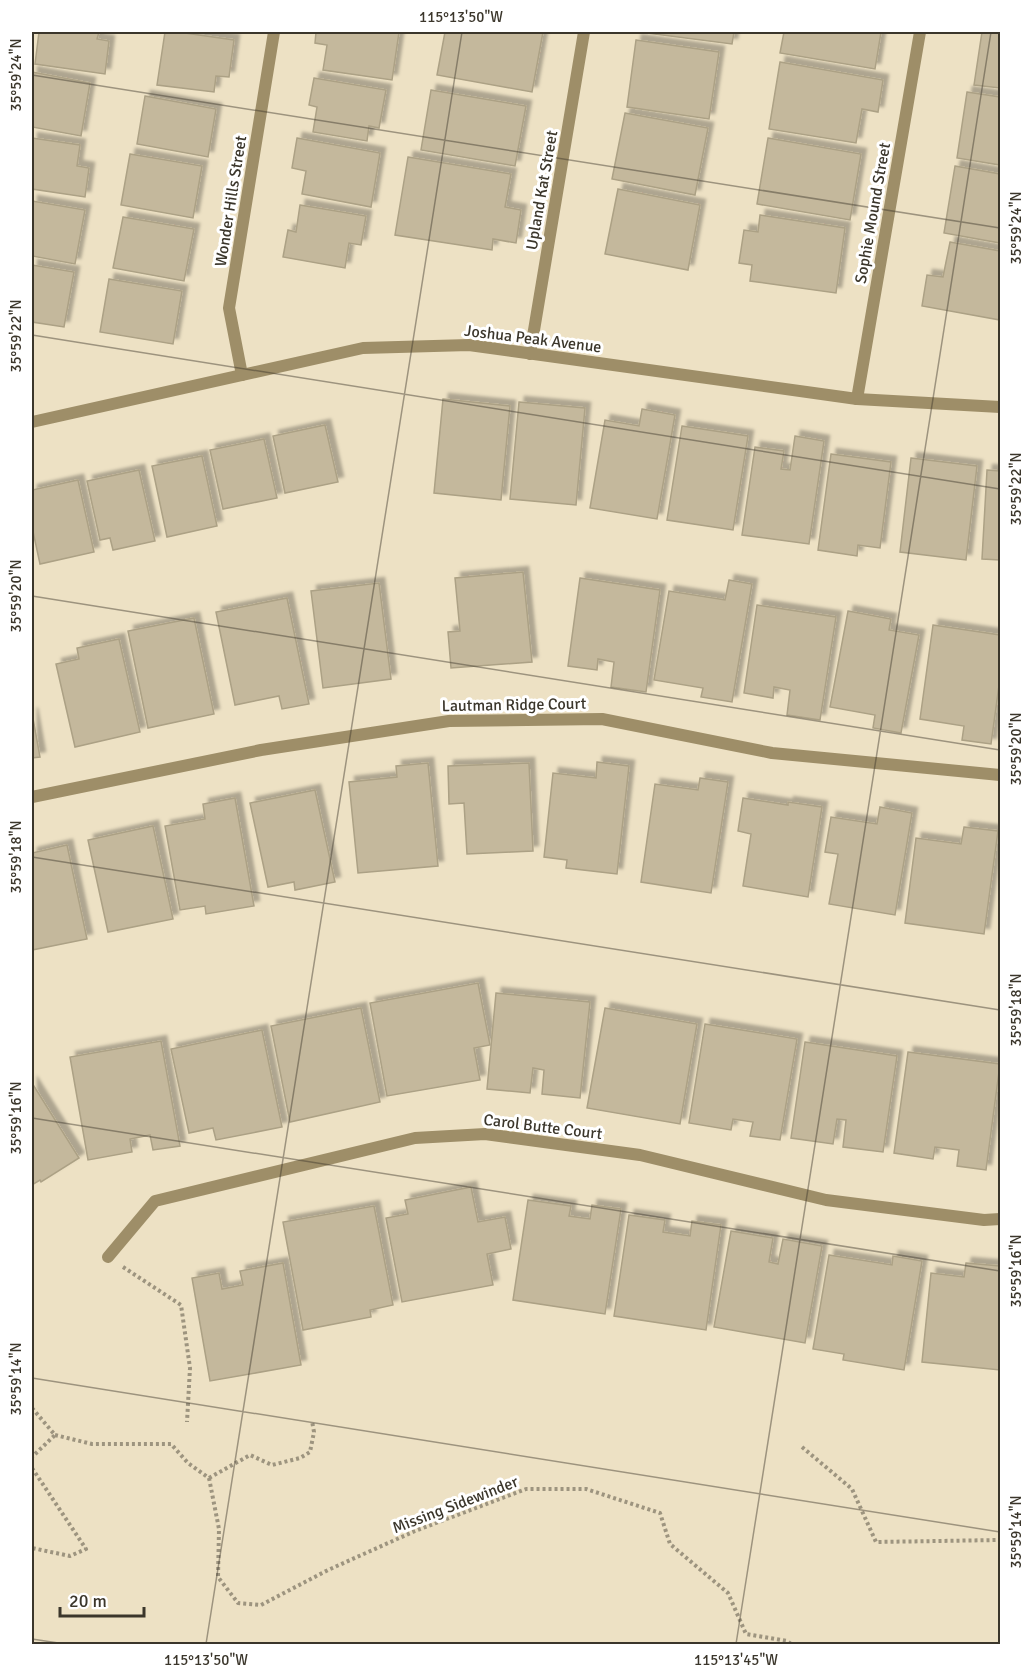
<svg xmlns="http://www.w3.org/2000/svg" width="1032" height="1676" font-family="Signika,sans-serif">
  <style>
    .building { fill: #c4b89c; stroke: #aca185; stroke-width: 1.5; filter: url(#shadow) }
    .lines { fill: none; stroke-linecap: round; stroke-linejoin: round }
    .path { stroke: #9d947f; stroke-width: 4; stroke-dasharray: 3 3; stroke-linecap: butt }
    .minor { stroke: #9e8e68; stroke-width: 12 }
    .ticks { fill: none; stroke: #3b362b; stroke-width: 1.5; stroke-opacity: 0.45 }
    .labels { text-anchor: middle; stroke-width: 6; stroke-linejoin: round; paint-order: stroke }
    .street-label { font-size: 16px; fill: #3b362b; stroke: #fff }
    .neatline { fill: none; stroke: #3b362b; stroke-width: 2 }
    .ticks-label { font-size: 15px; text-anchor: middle; fill: #3b362b }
  </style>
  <defs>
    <filter id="shadow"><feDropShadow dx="5.5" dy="-5.5" stdDeviation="1.5" flood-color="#0004"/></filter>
  </defs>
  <rect width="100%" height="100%" fill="#ede1c4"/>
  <!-- building -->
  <g class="building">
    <polygon points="39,32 99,32 97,39 109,41 105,74 35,64"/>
    <polygon points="165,32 178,32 234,40 229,77 216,76 214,92 157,85"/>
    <polygon points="316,32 399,32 392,80 323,70 327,45 315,43"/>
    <polygon points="445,32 543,32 532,92 437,75"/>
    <polygon points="639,32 734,32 732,44"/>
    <polygon points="784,32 881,32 875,69 780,53"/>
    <polygon points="982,32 1000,32 1000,88 974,85"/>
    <polygon points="636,40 719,52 709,119 627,107"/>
    <polygon points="780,62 883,80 878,112 862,109 856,143 769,129"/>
    <polygon points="32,72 90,83 81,136 32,127"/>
    <polygon points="314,78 386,90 379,128 369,126 367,141 313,132 317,107 309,105"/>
    <polygon points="431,90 526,106 515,166 421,150"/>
    <polygon points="967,92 1000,97 1000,165 957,158"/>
    <polygon points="145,96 216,109 208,157 137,144"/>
    <polygon points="625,113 708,128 695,195 612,179"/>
    <polygon points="32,138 80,145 77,166 89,168 85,197 32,189"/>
    <polygon points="297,138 380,153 371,207 302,194 306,171 292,168"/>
    <polygon points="768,138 861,154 850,220 757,204"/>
    <polygon points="130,154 202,166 193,218 121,205"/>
    <polygon points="408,157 511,174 505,207 521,210 516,243 493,239 492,250 395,235"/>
    <polygon points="955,166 1000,174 1000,243 944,233"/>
    <polygon points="618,189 700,205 688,270 605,254"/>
    <polygon points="32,201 85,210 75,264 32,256"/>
    <polygon points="300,205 366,216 361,245 349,243 345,268 283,257 288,230 296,232"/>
    <polygon points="760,215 845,228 836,293 750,281 752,265 739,263 744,230 758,232"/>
    <polygon points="123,217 194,229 184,281 113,268"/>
    <polygon points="950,242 1000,251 1000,320 922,306 927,275 943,277"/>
    <polygon points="32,265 74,272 64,327 32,322"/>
    <polygon points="109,279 182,291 173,344 100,332"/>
    <polygon points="443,399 510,406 501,500 434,493"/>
    <polygon points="519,402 585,408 576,505 510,499"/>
    <polygon points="642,409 675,415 657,519 590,508 605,420 639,426"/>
    <polygon points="325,425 338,482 285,493 273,436"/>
    <polygon points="682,426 748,436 733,530 667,520"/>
    <polygon points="795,436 824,441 809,544 742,535 755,447 784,451 781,469 790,470"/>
    <polygon points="264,439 277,498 223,509 210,450"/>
    <polygon points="831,454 891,462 880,548 858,545 857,556 818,550"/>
    <polygon points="202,456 217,526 167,537 152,466"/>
    <polygon points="911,458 977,466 966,560 900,552"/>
    <polygon points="139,470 155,541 113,550 110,538 100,540 87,481"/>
    <polygon points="987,470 1000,471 1000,560 982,559"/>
    <polygon points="78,480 94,552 40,564 32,527 32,490"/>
    <polygon points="523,572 532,662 451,668 448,632 460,631 455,578"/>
    <polygon points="580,578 660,590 646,692 611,687 614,662 598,659 597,670 568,666"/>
    <polygon points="729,580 752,584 732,702 701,697 703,688 654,680 669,591 725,600"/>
    <polygon points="379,583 391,679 323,688 311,591"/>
    <polygon points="287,598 309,704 282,709 279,696 235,705 216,612"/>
    <polygon points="757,605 836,617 820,720 787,715 790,690 774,687 773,698 744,693"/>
    <polygon points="848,611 891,619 889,630 919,635 901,733 873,728 875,715 830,707"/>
    <polygon points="194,618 214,714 148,728 128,631"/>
    <polygon points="933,625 1000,635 1000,678 991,744 962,740 964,726 920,719"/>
    <polygon points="119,639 140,732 75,747 56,664 79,659 77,648"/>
    <polygon points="32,713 40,757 32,758"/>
    <polygon points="597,762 629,766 617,874 566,868 567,860 544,857 553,773 596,778"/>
    <polygon points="428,763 438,866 358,873 349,782 397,777 396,766"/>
    <polygon points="529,763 533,851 467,854 464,803 449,804 448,766"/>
    <polygon points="700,778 728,782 711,893 641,882 655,784 698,790"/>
    <polygon points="315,790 335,882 295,890 294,882 268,887 250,803"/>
    <polygon points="235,798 254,906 206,914 205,906 180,910 165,826 205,819 203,804"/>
    <polygon points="743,798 788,805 788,802 822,807 808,897 743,886 751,834 738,831"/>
    <polygon points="880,807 912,813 895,915 829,904 838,854 825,852 831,817 877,824"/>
    <polygon points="153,826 173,919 108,932 88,840"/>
    <polygon points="964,827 998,831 984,934 905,923 916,838 961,844"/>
    <polygon points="67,845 87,939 32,950 32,853"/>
    <polygon points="478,983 490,1045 474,1048 480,1080 387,1096 370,1003"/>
    <polygon points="496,993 590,1002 580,1098 542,1094 544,1070 533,1068 530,1093 487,1089"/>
    <polygon points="361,1008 380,1102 290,1122 271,1026"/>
    <polygon points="605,1008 697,1024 680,1124 587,1108"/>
    <polygon points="705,1024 797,1039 780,1140 750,1136 753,1122 733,1119 731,1130 689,1123"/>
    <polygon points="262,1030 282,1127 216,1140 213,1128 189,1133 171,1049"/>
    <polygon points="161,1041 180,1146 153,1150 150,1135 130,1139 132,1152 88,1160 70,1057"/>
    <polygon points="805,1042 897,1056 883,1152 843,1147 846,1120 837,1119 833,1144 791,1138"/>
    <polygon points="908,1052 1000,1064 986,1170 957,1166 959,1150 935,1147 933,1159 894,1153"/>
    <polygon points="32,1083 79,1158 41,1182 40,1180 32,1185"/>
    <polygon points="471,1187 478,1222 505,1217 511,1249 487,1254 493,1285 402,1302 386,1218 408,1214 405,1200"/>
    <polygon points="528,1200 571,1206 569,1216 590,1219 592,1205 621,1209 605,1314 513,1300"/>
    <polygon points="374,1206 393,1305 370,1310 371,1317 303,1330 283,1222"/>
    <polygon points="629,1215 665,1220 663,1232 690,1236 692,1221 721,1225 706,1330 614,1316"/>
    <polygon points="731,1231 773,1238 769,1262 778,1264 783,1239 822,1246 805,1343 714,1327"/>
    <polygon points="829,1255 892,1265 893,1256 922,1261 904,1370 843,1360 844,1354 813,1349"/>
    <polygon points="283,1263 301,1365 210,1381 192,1278 219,1273 222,1289 243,1285 240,1271"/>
    <polygon points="966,1263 1000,1266 1000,1370 922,1362 931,1273 964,1277"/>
  </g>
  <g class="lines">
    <!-- path -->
    <g class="path">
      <polyline points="123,1267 181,1305 190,1368 187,1422"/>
      <polyline points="32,1408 55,1435 32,1457"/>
      <polyline points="55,1435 92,1444 171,1444 188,1463 209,1478"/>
      <polyline points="802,1447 852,1489 876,1542 1000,1540"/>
      <polyline points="32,1468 86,1549 70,1556 32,1548"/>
      <polyline points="209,1478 219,1529 218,1577 238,1603 261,1605 328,1570 415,1531 526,1489 586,1489 660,1513 670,1544 728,1593 746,1634 787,1641 791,1644"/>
      <polyline points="209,1478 250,1455 272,1465 300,1458 310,1452 314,1432 312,1421"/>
    </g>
    <!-- minor -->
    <g class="minor">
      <polyline points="530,354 584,32"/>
      <polyline points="242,375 229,308 274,32"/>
      <polyline points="857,399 920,32"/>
      <polyline points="32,422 363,348 469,345 857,399 1000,407"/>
      <polyline points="32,797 261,750 449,721 602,719 772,753 1000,775"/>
      <polyline points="108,1257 155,1201 415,1138 485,1134 640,1155 826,1200 984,1220 1000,1219"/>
    </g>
  </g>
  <!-- ticks -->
  <path class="ticks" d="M 32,75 L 1000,228M 32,335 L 1000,489M 32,596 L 1000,750M 32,857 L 1000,1010M 32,1118 L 1000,1271M 32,1378 L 1000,1532M 32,1639 L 65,1644M 206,1644 L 462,32M 736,1644 L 991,32"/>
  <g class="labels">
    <!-- street labels -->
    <g class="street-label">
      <text transform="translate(541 190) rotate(-80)" y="6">Upland Kat Street</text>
      <text transform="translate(230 201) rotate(-81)" y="6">Wonder Hills Street</text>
      <text transform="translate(872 213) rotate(-80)" y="6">Sophie Mound Street</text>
      <text transform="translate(533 338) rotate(7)" y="6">Joshua Peak Avenue</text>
      <text transform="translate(514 704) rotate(-1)" y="6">Lautman Ridge Court</text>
      <text transform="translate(543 1126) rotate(7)" y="6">Carol Butte Court</text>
      <text transform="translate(455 1504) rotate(-21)" y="6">Missing Sidewinder</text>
    </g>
  </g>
  <!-- border -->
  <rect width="1032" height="1676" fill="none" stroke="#ffffff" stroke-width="66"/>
  <!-- scale -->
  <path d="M60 1607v9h84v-9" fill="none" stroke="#3b362b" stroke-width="3"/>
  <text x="69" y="1607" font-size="18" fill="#3b362b" stroke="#ffffff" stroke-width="4.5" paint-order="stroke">20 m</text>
  <rect x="33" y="33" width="966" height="1610" class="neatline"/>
  <g class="ticks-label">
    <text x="461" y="22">115°13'50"W</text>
    <text transform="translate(16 75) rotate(-90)" y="5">35°59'24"N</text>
    <text transform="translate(1016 228) rotate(-90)" y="5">35°59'24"N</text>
    <text transform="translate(16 336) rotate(-90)" y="5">35°59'22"N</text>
    <text transform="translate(1016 489) rotate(-90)" y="5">35°59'22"N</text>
    <text transform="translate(16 596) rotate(-90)" y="5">35°59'20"N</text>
    <text transform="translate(1016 749) rotate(-90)" y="5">35°59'20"N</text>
    <text transform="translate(16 857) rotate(-90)" y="5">35°59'18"N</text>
    <text transform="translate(1016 1010) rotate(-90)" y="5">35°59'18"N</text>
    <text transform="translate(16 1118) rotate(-90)" y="5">35°59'16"N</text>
    <text transform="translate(1016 1271) rotate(-90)" y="5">35°59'16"N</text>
    <text transform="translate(16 1379) rotate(-90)" y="5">35°59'14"N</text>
    <text transform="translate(1016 1532) rotate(-90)" y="5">35°59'14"N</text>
    <text x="206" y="1665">115°13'50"W</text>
    <text x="736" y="1665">115°13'45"W</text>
  </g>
</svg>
